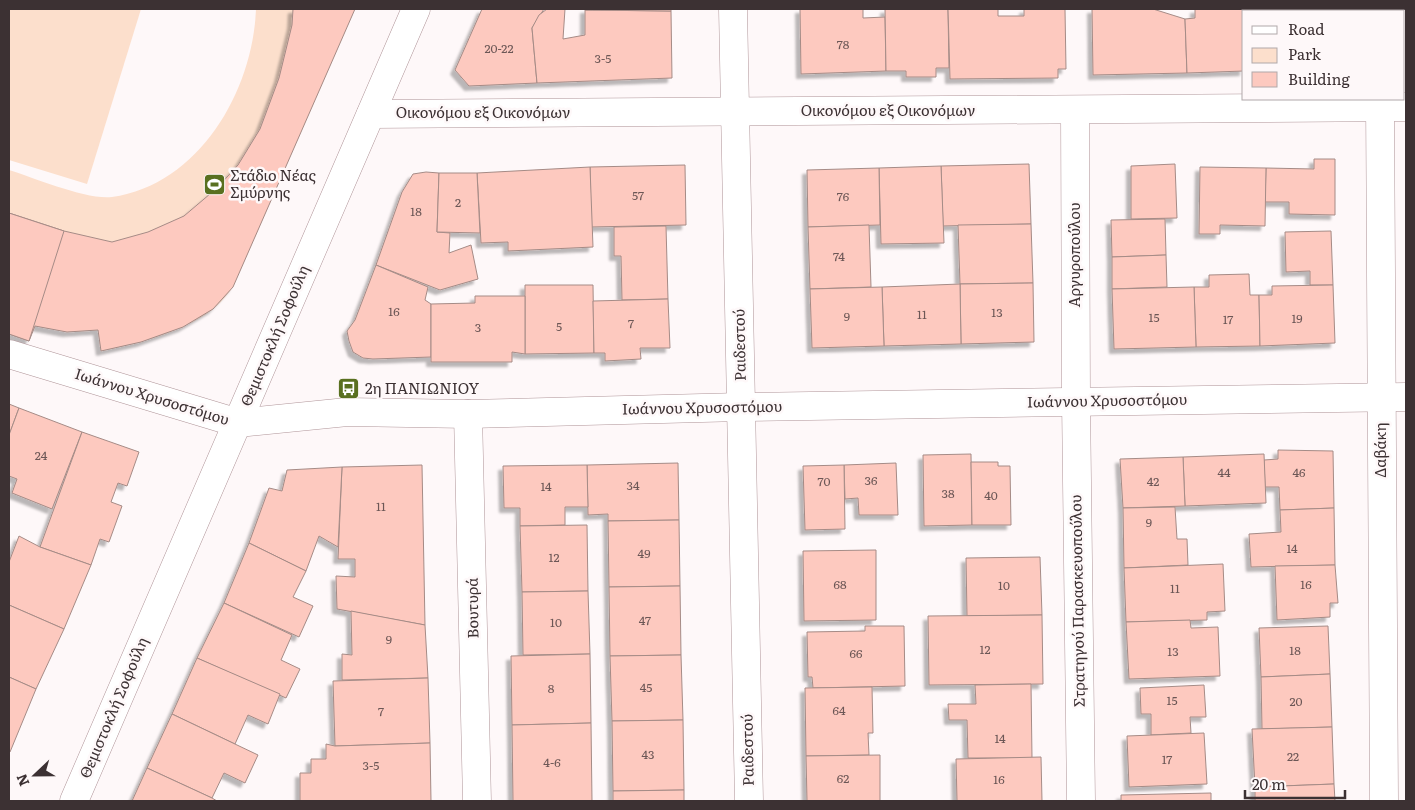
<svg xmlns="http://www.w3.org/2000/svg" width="1415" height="810" font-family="Literata,serif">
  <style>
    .green { fill: #fcdfcc }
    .building { fill: #fdc9bf; stroke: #a58b86; filter: url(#shadow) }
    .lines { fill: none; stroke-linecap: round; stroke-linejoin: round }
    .street-casing { stroke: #b09599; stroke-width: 29 }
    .secondary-casing { stroke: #b09599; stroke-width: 29 }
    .street { stroke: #fff; stroke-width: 28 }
    .secondary { stroke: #fff; stroke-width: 28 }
    .labels { text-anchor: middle; stroke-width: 5; stroke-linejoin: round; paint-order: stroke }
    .number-label { font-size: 12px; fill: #6c5756 }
    .street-label { font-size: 15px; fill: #3c3133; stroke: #fef8f9 }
    .poi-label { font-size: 15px; fill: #3c3133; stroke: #fef8f9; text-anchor: start }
  </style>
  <defs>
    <filter id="shadow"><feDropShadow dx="-4.5" dy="4.5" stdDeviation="1" flood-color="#0004"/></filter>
  </defs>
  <rect width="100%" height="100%" fill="#fef8f9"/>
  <!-- green -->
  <g class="green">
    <polygon points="9,9 141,9 87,184 9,160"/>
    <path d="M 256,9 L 355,9 L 233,287 C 227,295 220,304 212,310 C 180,333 139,343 101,351 L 98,330 L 67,332 L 35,326 L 29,341 L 9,334 L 9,170 C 35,178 86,200 112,197 C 199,185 253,91 256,9 Z"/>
  </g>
  <!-- building -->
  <g class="building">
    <polygon points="293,9 355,9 233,287 213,309 183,327 141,342 101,351 98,330 67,332 35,326 29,341 9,334 9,213 64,231 112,242 148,232 184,216 217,188 238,165 260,129 279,78 292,25"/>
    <polygon points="482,9 544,9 532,28 537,83 469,86 455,70"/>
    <polygon points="547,9 565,9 563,39 585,35 585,10 671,11 672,78 537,83 532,28 539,15"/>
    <polygon points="585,9 671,9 671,11 585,10"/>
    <polygon points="800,9 863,9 863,18 885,17 886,71 801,74"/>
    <polygon points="885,9 948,9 949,68 936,68 936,77 906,77 906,71 886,71"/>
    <polygon points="948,9 998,9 998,16 1024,16 1024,9 1065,9 1066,69 1058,69 1058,78 950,79"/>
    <polygon points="1092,9 1153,9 1185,19 1187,73 1093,75"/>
    <polygon points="1195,9 1260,9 1260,11 1244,11 1244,71 1187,73 1185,19 1195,18"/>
    <polygon points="1279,9 1319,9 1330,11 1279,11"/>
    <polygon points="1314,159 1335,159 1335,215 1289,214 1289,202 1265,202 1266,168 1314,169"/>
    <polygon points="1029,164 1031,224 943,226 941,166"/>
    <polygon points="1175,164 1177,218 1131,219 1131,166"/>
    <polygon points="685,165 686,225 591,227 590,167"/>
    <polygon points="941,166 944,243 881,244 879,168"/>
    <polygon points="590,167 593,247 508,251 508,242 481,243 477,173"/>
    <polygon points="1200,167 1266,168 1265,226 1220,225 1220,234 1199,234"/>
    <polygon points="879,168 880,225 808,227 807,170"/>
    <polygon points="426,172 439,173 437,232 450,233 449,253 471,245 478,279 440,290 376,265 402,192 413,174"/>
    <polygon points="439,173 477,173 480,233 437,232"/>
    <polygon points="9,213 64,231 29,341 9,334"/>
    <polygon points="1165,219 1166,255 1112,257 1111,220"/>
    <polygon points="1031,224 1033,283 960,284 958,225"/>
    <polygon points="869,225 871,287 810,289 808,227"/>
    <polygon points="666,226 668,299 622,300 621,256 614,256 614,227"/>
    <polygon points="1331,231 1333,285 1310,285 1310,271 1286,272 1285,232"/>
    <polygon points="1166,255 1167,287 1112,289 1112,257"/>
    <polygon points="376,265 428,287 425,300 431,304 431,357 373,359 363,358 353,352 349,341 347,331 355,320"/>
    <polygon points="1249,274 1250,295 1259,295 1260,346 1196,347 1194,287 1209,287 1209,275"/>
    <polygon points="1033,283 1034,342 961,344 960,284"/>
    <polygon points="960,284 961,344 884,346 882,287"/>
    <polygon points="525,285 593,285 594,353 525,354"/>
    <polygon points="1333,285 1335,343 1260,346 1259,295 1272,295 1272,286"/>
    <polygon points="882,287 884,346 812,348 810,289"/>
    <polygon points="1194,287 1196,347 1114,349 1112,289"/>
    <polygon points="475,296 525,296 525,354 512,352 512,362 431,362 431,304 475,303"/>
    <polygon points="668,299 670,348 640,348 641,359 605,361 605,353 594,353 593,301"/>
    <polygon points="9,404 19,408 9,435"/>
    <polygon points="19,408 82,432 52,509 12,493 17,479 9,476 9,435"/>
    <polygon points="82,432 139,452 127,486 118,483 111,502 122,506 109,542 100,539 91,565 40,547"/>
    <polygon points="1278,450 1333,451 1334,508 1280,510 1279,487 1265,487 1264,460 1278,459"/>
    <polygon points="971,454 972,525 924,526 923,455"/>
    <polygon points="1264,454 1266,503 1185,506 1183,457"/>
    <polygon points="1183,457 1185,506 1123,508 1120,459"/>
    <polygon points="971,462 998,462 998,466 1010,466 1011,525 972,525"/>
    <polygon points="678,463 679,520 608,521 608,514 588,515 587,465"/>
    <polygon points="896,463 898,515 859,515 858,498 845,499 844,465"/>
    <polygon points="422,465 425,625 337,609 336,576 355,577 355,559 338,559 342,467"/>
    <polygon points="587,465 588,507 565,507 565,525 520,526 520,508 504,508 503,466"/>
    <polygon points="844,465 845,529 805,530 803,466"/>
    <polygon points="342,467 338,547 319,536 306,571 249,543 269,488 282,491 287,470"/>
    <polygon points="1175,507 1177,539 1187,539 1188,565 1124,568 1123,508"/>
    <polygon points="1334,508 1335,565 1251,567 1249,534 1281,532 1280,510"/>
    <polygon points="679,520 680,586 609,587 608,521"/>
    <polygon points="587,525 588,591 522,592 520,526"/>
    <polygon points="19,536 40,547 91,565 64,629 9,605 9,562"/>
    <polygon points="249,543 306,571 293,597 313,606 299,637 224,603"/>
    <polygon points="876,550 876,620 804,621 803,551"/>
    <polygon points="1040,557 1042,615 967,616 966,558"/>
    <polygon points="1223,564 1225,611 1207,612 1207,620 1126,622 1124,568"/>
    <polygon points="1335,565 1338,603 1330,603 1330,617 1277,620 1275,566"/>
    <polygon points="680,586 681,655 610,656 609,587"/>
    <polygon points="588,591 590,654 523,655 522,592"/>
    <polygon points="224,603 292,635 281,660 300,669 286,698 197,658"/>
    <polygon points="9,605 64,629 36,689 9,677"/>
    <polygon points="351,611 425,625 428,678 342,680 342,654 352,655"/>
    <polygon points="1042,615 1043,684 929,685 928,616"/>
    <polygon points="1190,620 1191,628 1218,627 1220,676 1129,679 1126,622"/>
    <polygon points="865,626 904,626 905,686 813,688 812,677 808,677 807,632 865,631"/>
    <polygon points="1328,626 1330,674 1261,677 1259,628"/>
    <polygon points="590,654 591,723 512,725 511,656"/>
    <polygon points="681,655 683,720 612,721 610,656"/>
    <polygon points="197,658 280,694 268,724 248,715 235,744 172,714"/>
    <polygon points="1330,674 1332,727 1262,729 1261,677"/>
    <polygon points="9,677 36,689 10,752 9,752"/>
    <polygon points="428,678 430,743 335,746 333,681"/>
    <polygon points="1031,684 1032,758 968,758 967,720 949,720 948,704 976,704 975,685"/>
    <polygon points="1204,685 1206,717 1190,717 1191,733 1151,735 1151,714 1141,714 1140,688"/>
    <polygon points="872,687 873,733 868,733 869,755 806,756 805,688"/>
    <polygon points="172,714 258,755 245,783 224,773 212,798 147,768"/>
    <polygon points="683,720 684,790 613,791 612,721"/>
    <polygon points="591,723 592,801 513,801 512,725"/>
    <polygon points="1332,727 1334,784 1255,787 1252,729"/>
    <polygon points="1204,733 1207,784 1129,787 1127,736"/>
    <polygon points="430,743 431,801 300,801 300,773 311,773 311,759 326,759 326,744 335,746"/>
    <polygon points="880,755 880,801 807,801 806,756"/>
    <polygon points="1041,757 1042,801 957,801 956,759"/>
    <polygon points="147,768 212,798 217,801 132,801"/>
    <polygon points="1334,784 1335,801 1255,801 1255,787"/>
    <polygon points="684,790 684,801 613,801 613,791"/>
    <polygon points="1211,793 1211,801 1121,801 1121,795"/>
  </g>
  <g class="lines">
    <defs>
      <g id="street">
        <polyline points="1381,11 1381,9"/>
        <polyline points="1380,99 1384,801"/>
        <polyline points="371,114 1406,107"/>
        <polyline points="468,414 477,801"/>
        <polyline points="74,801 416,9"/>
      </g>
      <g id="secondary">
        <polyline points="733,9 749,801"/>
        <polyline points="1075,110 1076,401 1081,801"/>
        <polyline points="9,354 238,423 347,412 468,414 741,407 1406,397"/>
      </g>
    </defs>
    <!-- street casing -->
    <use href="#street" class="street-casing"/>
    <!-- secondary casing -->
    <use href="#secondary" class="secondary-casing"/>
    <!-- street -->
    <use href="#street" class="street"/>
    <!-- secondary -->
    <use href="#secondary" class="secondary"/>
  </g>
  <!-- icons -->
  <defs>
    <symbol id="stadium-square" viewBox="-11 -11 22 22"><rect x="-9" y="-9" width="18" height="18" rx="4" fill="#597020" stroke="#fef8f9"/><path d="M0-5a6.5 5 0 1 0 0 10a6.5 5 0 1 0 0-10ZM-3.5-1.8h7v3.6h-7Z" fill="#fff"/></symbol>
    <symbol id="bus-square" viewBox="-11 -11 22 22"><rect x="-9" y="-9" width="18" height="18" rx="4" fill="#597020" stroke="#fef8f9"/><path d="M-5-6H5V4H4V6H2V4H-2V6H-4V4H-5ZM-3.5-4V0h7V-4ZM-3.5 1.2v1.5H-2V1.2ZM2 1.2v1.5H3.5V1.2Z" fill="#fff"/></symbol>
  </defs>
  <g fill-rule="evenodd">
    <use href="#stadium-square" x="202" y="172" width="25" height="25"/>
    <use href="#bus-square" x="336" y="376" width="25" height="25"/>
  </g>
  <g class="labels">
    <!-- number labels -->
    <g class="number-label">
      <text x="843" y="49">78</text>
      <text x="499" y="53">20-22</text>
      <text x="603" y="63">3-5</text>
      <text x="638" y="200">57</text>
      <text x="843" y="201">76</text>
      <text x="458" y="207">2</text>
      <text x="416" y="216">18</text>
      <text x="839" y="261">74</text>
      <text x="394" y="316">16</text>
      <text x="997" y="317">13</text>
      <text x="922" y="319">11</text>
      <text x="847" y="321">9</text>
      <text x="1154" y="322">15</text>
      <text x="1297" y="323">19</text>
      <text x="1228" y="324">17</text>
      <text x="631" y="328">7</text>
      <text x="559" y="331">5</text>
      <text x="478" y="332">3</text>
      <text x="41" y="460">24</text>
      <text x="1224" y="477">44</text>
      <text x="1299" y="477">46</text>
      <text x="871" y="485">36</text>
      <text x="824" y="486">70</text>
      <text x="1153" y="486">42</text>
      <text x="633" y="490">34</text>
      <text x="546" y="491">14</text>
      <text x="948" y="498">38</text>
      <text x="991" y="500">40</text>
      <text x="381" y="511">11</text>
      <text x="1149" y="527">9</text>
      <text x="1292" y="553">14</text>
      <text x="644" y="558">49</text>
      <text x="554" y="562">12</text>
      <text x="840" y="589">68</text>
      <text x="1306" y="589">16</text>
      <text x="1004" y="590">10</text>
      <text x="1175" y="593">11</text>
      <text x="645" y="625">47</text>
      <text x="556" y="627">10</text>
      <text x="389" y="644">9</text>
      <text x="985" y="654">12</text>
      <text x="1295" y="655">18</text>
      <text x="1173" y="656">13</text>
      <text x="856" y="658">66</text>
      <text x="646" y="692">45</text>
      <text x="551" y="693">8</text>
      <text x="1172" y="705">15</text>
      <text x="1296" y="706">20</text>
      <text x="839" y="715">64</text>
      <text x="381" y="716">7</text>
      <text x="1000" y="743">14</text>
      <text x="648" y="759">43</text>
      <text x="1293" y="761">22</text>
      <text x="1167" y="764">17</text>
      <text x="552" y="767">4-6</text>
      <text x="371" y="770">3-5</text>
      <text x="843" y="783">62</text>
      <text x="999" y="784">16</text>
    </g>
    <!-- street labels -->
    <g class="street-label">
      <text x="888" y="116">Οικονόμου εξ Οικονόμων</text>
      <text x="483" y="118">Οικονόμου εξ Οικονόμων</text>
      <text transform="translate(1075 255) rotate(-90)" y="5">Αργυροπούλου</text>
      <text transform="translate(275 336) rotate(-67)" y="5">Θεμιστοκλή Σοφούλη</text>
      <text transform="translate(740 345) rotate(-91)" y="5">Ραιδεστού</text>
      <text transform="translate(152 397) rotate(17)" y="5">Ιωάννου Χρυσοστόμου</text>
      <text transform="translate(1107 401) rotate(-1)" y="5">Ιωάννου Χρυσοστόμου</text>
      <text transform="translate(702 408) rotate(-1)" y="5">Ιωάννου Χρυσοστόμου</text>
      <text transform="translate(1381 450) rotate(-90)" y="5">Δαβάκη</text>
      <text transform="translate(1078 601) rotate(-91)" y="5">Στρατηγού Παρασκευοπούλου</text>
      <text transform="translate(473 608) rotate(-91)" y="5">Βουτυρά</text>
      <text transform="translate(114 708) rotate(-67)" y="5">Θεμιστοκλή Σοφούλη</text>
      <text transform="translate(748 750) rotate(-91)" y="5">Ραιδεστού</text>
    </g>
    <!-- poi labels -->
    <g class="poi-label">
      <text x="230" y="181">Στάδιο Νέας<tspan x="230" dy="17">Σμύρνης</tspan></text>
      <text x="365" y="394">2η ΠΑΝΙΩΝΙΟΥ</text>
    </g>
  </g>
  <!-- border -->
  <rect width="1415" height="810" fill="none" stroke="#3c3133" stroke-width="20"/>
  <!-- legend -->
  <rect x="1242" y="10" width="162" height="90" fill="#fef8f9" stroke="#b0a8aa"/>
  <rect x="1252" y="26" width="25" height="8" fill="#ffffff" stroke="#b0a8aa"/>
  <text x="1288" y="35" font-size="15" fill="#3c3133">Road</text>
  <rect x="1252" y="48" width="25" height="15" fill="#fcdfcc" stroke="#b0a8aa"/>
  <text x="1288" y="60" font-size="15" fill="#3c3133">Park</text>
  <rect x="1252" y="72" width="25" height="15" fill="#fdc9bf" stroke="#b0a8aa"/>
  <text x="1288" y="85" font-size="15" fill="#3c3133">Building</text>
  <!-- north arrow -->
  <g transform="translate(35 775) rotate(248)" stroke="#fef8f9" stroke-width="4" paint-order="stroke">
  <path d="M0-4L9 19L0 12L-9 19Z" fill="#3c3133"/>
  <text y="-8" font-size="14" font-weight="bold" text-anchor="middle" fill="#3c3133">N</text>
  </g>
  <!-- scale -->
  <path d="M1245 790v8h100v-8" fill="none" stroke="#3c3133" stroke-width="2.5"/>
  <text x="1252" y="790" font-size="15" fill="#3c3133" stroke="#fef8f9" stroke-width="4" paint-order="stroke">20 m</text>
</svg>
